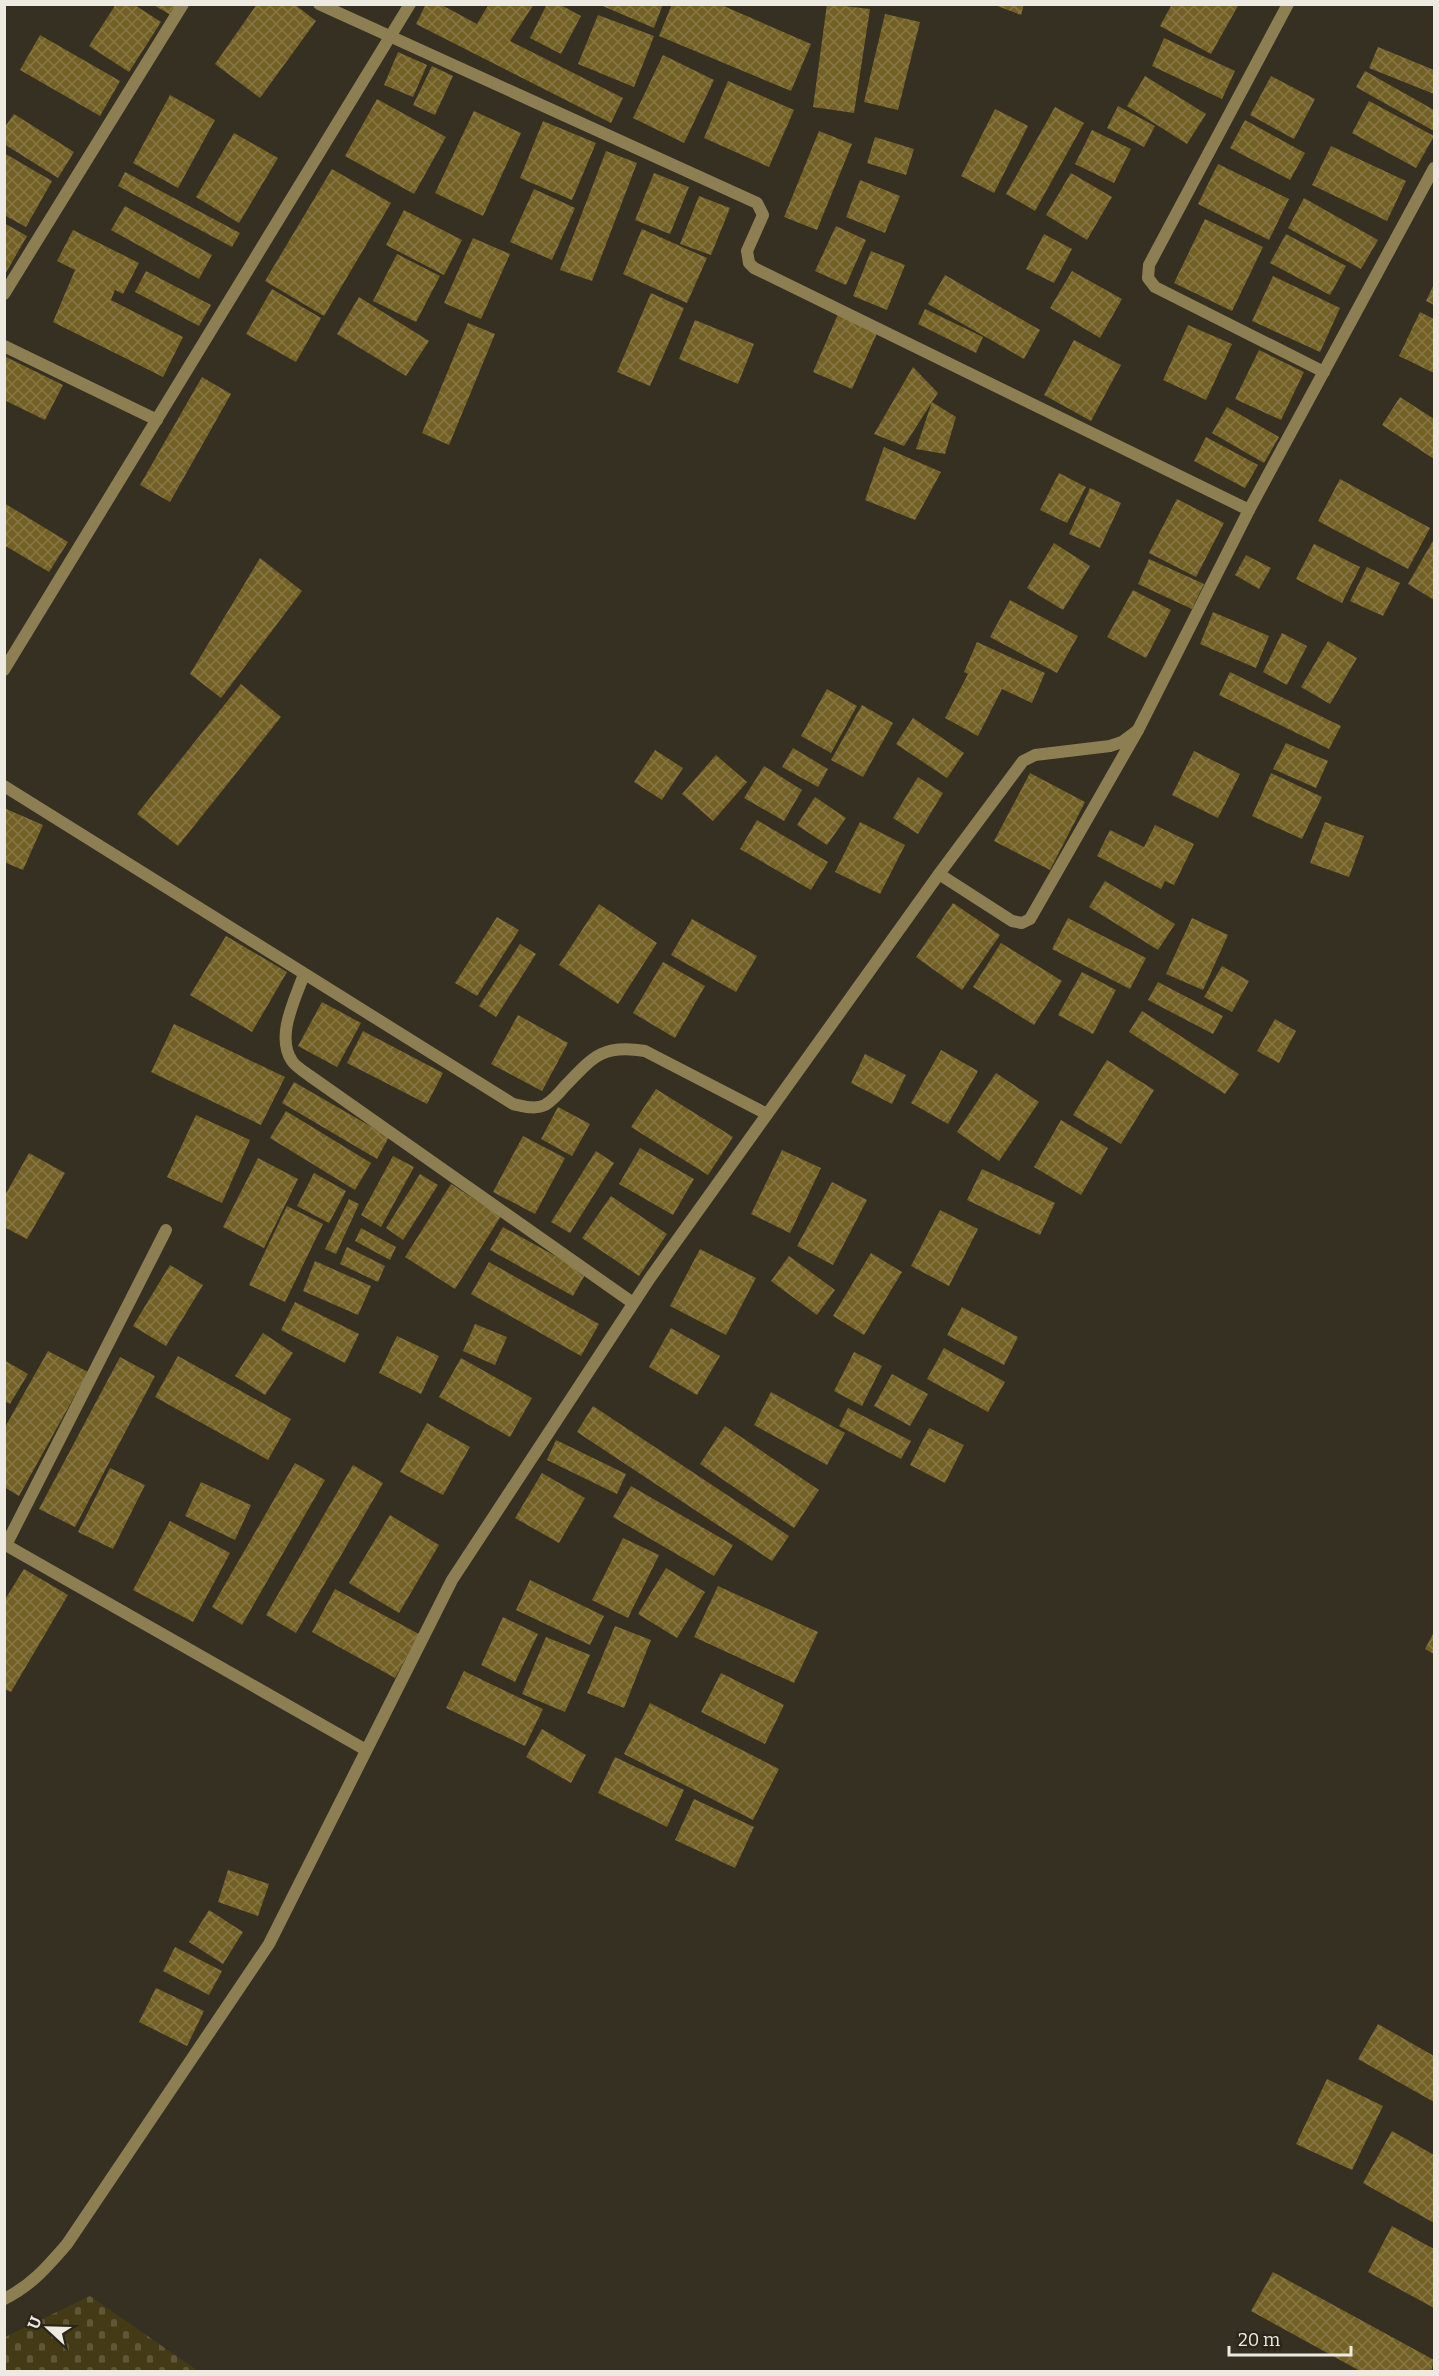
<svg xmlns="http://www.w3.org/2000/svg" width="1439" height="2376" font-family="Bitter,serif">
  <style>
    .cemetery { fill: url(#cemetery-stones) }
    .building { fill: url(#building-cross-hatch) }
    .lines { fill: none; stroke-linecap: round; stroke-linejoin: round }
    .street { stroke: #8e7f53; stroke-width: 12 }
  </style>
  <defs>
    <pattern id="cemetery-stones" width="16" height="16" patternUnits="userSpaceOnUse" patternTransform="scale(1.5)"><rect width="16" height="16" fill="#453a16"/><path d="M2 7V4a2 2 0 0 1 4 0v3zM10 15v-3a2 2 0 0 1 4 0v3z" fill="#605738"/></pattern>
    <pattern id="building-cross-hatch" width="8" height="8" patternUnits="userSpaceOnUse" patternTransform="scale(1.5)"><rect width="8" height="8" fill="#736025"/><path d="M0 0l8 8M0 8l8-8" fill="none" stroke="#877744"/></pattern>
  </defs>
  <rect width="100%" height="100%" fill="#353022"/>
  <!-- cemetery -->
  <polygon class="cemetery" points="90,2296 198,2371 5,2371 5,2337"/>
  <!-- building -->
  <g class="building">
    <polygon points="116,4 133,4 161,22 129,72 89,46"/>
    <polygon points="152,4 181,4 174,17"/>
    <polygon points="257,4 294,4 316,21 260,98 215,64"/>
    <polygon points="426,4 440,4 477,24 489,4 534,4 510,41 623,98 611,123 416,24"/>
    <polygon points="547,4 559,4 581,16 561,54 530,38"/>
    <polygon points="598,4 663,4 654,28"/>
    <polygon points="672,4 719,4 811,44 791,91 659,36"/>
    <polygon points="827,4 870,9 854,113 813,107"/>
    <polygon points="992,4 1024,4 1021,15"/>
    <polygon points="1172,4 1239,4 1211,54 1160,26"/>
    <polygon points="885,14 920,22 898,110 864,102"/>
    <polygon points="598,15 654,36 634,87 578,64"/>
    <polygon points="40,35 120,81 100,116 20,70"/>
    <polygon points="1164,38 1235,71 1222,99 1152,66"/>
    <polygon points="1378,47 1434,70 1434,94 1369,68"/>
    <polygon points="398,52 427,65 413,97 384,85"/>
    <polygon points="663,55 714,80 684,143 633,118"/>
    <polygon points="432,66 453,76 435,115 413,105"/>
    <polygon points="1365,71 1434,110 1434,131 1356,87"/>
    <polygon points="1145,76 1206,114 1187,144 1127,106"/>
    <polygon points="1271,76 1315,99 1294,139 1250,115"/>
    <polygon points="728,81 794,110 769,167 704,138"/>
    <polygon points="170,95 215,120 178,188 133,163"/>
    <polygon points="377,99 446,137 414,194 345,156"/>
    <polygon points="1369,101 1434,136 1416,168 1352,133"/>
    <polygon points="1118,106 1155,126 1144,147 1107,128"/>
    <polygon points="1055,107 1084,123 1035,211 1006,194"/>
    <polygon points="995,109 1028,126 994,193 961,176"/>
    <polygon points="474,111 521,133 483,216 435,193"/>
    <polygon points="14,114 74,152 58,178 4,144 4,128"/>
    <polygon points="1245,120 1305,153 1290,180 1230,148"/>
    <polygon points="543,121 596,143 572,200 520,178"/>
    <polygon points="1092,130 1131,149 1114,183 1075,164"/>
    <polygon points="819,131 852,144 817,230 784,217"/>
    <polygon points="234,133 278,158 239,223 196,197"/>
    <polygon points="875,137 914,149 906,175 867,163"/>
    <polygon points="1331,146 1406,181 1387,221 1312,185"/>
    <polygon points="606,151 637,163 592,281 560,270"/>
    <polygon points="4,153 52,181 26,227 4,215"/>
    <polygon points="1218,164 1289,199 1269,240 1198,204"/>
    <polygon points="332,169 391,203 324,316 265,281"/>
    <polygon points="125,172 240,233 232,247 118,186"/>
    <polygon points="654,173 689,187 670,234 635,220"/>
    <polygon points="1071,173 1112,197 1087,240 1046,215"/>
    <polygon points="860,180 900,196 885,233 846,217"/>
    <polygon points="534,189 575,208 552,260 510,242"/>
    <polygon points="699,196 730,208 711,255 680,244"/>
    <polygon points="1304,198 1378,240 1361,269 1288,228"/>
    <polygon points="125,206 212,255 199,279 111,230"/>
    <polygon points="404,210 462,240 444,275 386,245"/>
    <polygon points="1205,219 1263,247 1232,311 1174,283"/>
    <polygon points="4,223 27,236 4,276"/>
    <polygon points="836,226 866,240 846,285 815,271"/>
    <polygon points="642,229 707,258 687,303 623,274"/>
    <polygon points="73,230 139,263 123,294 115,290 111,300 183,337 163,377 53,322 75,270 57,261"/>
    <polygon points="1044,234 1072,249 1054,283 1026,269"/>
    <polygon points="1286,234 1346,266 1330,295 1270,263"/>
    <polygon points="473,238 510,254 481,319 444,303"/>
    <polygon points="871,251 905,265 887,310 853,296"/>
    <polygon points="397,254 440,276 416,322 373,301"/>
    <polygon points="146,271 211,305 199,326 135,292"/>
    <polygon points="1072,271 1122,299 1100,338 1050,308"/>
    <polygon points="945,275 1040,330 1024,359 928,304"/>
    <polygon points="1273,276 1340,308 1320,352 1252,321"/>
    <polygon points="1434,284 1434,305 1426,301"/>
    <polygon points="272,289 321,318 296,362 246,334"/>
    <polygon points="651,293 684,308 650,386 617,372"/>
    <polygon points="359,297 429,341 406,376 337,334"/>
    <polygon points="925,309 983,337 976,353 918,324"/>
    <polygon points="839,312 879,329 852,389 813,372"/>
    <polygon points="1420,312 1434,319 1434,373 1399,356"/>
    <polygon points="695,320 754,344 738,384 679,359"/>
    <polygon points="468,323 495,334 449,445 422,433"/>
    <polygon points="1188,325 1232,344 1206,400 1163,380"/>
    <polygon points="1074,340 1121,365 1091,421 1044,395"/>
    <polygon points="1259,350 1304,372 1281,420 1235,399"/>
    <polygon points="4,356 63,385 45,420 4,400"/>
    <polygon points="913,367 938,393 932,402 956,417 945,454 916,449 932,402 904,446 874,434"/>
    <polygon points="202,377 231,394 170,502 140,485"/>
    <polygon points="1400,397 1434,419 1434,459 1382,425"/>
    <polygon points="1227,407 1279,437 1264,463 1212,433"/>
    <polygon points="1206,437 1258,465 1245,488 1194,461"/>
    <polygon points="884,447 941,472 915,520 865,500"/>
    <polygon points="1059,473 1086,487 1067,523 1040,510"/>
    <polygon points="1340,479 1430,528 1408,569 1318,521"/>
    <polygon points="1090,488 1121,503 1100,548 1069,534"/>
    <polygon points="1177,499 1224,523 1196,577 1149,553"/>
    <polygon points="4,503 68,542 49,572 4,545"/>
    <polygon points="1434,539 1434,600 1408,584"/>
    <polygon points="1054,543 1090,566 1063,610 1027,588"/>
    <polygon points="1314,544 1360,567 1342,603 1296,579"/>
    <polygon points="1246,555 1271,568 1259,589 1235,575"/>
    <polygon points="260,558 302,591 221,698 190,674"/>
    <polygon points="1149,559 1204,584 1192,609 1138,584"/>
    <polygon points="1367,567 1400,583 1383,616 1350,601"/>
    <polygon points="1133,590 1171,610 1146,658 1107,637"/>
    <polygon points="1010,600 1078,636 1057,673 990,637"/>
    <polygon points="1213,612 1269,636 1256,668 1200,644"/>
    <polygon points="1282,633 1307,646 1287,685 1263,672"/>
    <polygon points="1328,641 1357,658 1330,704 1301,687"/>
    <polygon points="977,642 1045,673 1032,703 1002,689 978,736 945,718 968,674 964,672"/>
    <polygon points="1230,672 1341,726 1329,749 1219,695"/>
    <polygon points="241,684 281,717 178,846 137,814"/>
    <polygon points="827,689 857,706 831,753 801,736"/>
    <polygon points="862,705 893,723 863,777 831,760"/>
    <polygon points="913,718 964,753 947,778 896,744"/>
    <polygon points="1286,743 1328,761 1316,788 1273,769"/>
    <polygon points="793,748 828,769 818,787 782,767"/>
    <polygon points="655,750 683,768 662,800 634,782"/>
    <polygon points="1194,751 1240,774 1218,818 1172,795"/>
    <polygon points="716,755 747,782 713,821 682,794"/>
    <polygon points="764,766 802,790 784,821 744,798"/>
    <polygon points="1030,773 1085,802 1050,870 994,841"/>
    <polygon points="1271,773 1322,797 1302,839 1252,816"/>
    <polygon points="918,777 943,793 918,834 893,818"/>
    <polygon points="815,797 846,818 827,845 797,825"/>
    <polygon points="4,808 43,825 23,870 4,862"/>
    <polygon points="757,820 828,862 811,890 740,849"/>
    <polygon points="860,822 905,845 880,894 835,872"/>
    <polygon points="1325,822 1364,836 1349,877 1310,863"/>
    <polygon points="1155,825 1194,844 1174,885 1165,881 1161,889 1097,856 1110,830 1144,847"/>
    <polygon points="1105,881 1175,924 1158,950 1089,907"/>
    <polygon points="953,903 1000,935 962,990 916,957"/>
    <polygon points="599,904 657,943 618,1004 559,965"/>
    <polygon points="497,917 519,930 477,996 455,983"/>
    <polygon points="1068,918 1146,958 1130,989 1052,949"/>
    <polygon points="1192,918 1228,935 1203,990 1166,974"/>
    <polygon points="692,919 757,956 736,992 671,955"/>
    <polygon points="226,936 287,972 252,1032 190,995"/>
    <polygon points="1001,943 1062,981 1034,1025 973,987"/>
    <polygon points="520,944 536,954 496,1017 479,1006"/>
    <polygon points="663,962 705,986 675,1038 633,1013"/>
    <polygon points="1222,966 1249,981 1232,1012 1204,997"/>
    <polygon points="1082,972 1116,990 1093,1034 1058,1015"/>
    <polygon points="1158,982 1223,1016 1213,1034 1148,1000"/>
    <polygon points="322,1002 361,1023 337,1067 298,1046"/>
    <polygon points="1142,1011 1239,1074 1225,1094 1129,1032"/>
    <polygon points="518,1015 568,1043 542,1091 491,1064"/>
    <polygon points="1275,1019 1296,1031 1279,1063 1257,1051"/>
    <polygon points="174,1024 285,1077 261,1125 151,1072"/>
    <polygon points="363,1031 443,1073 427,1104 347,1063"/>
    <polygon points="941,1050 978,1071 948,1124 911,1103"/>
    <polygon points="865,1054 906,1075 892,1104 851,1083"/>
    <polygon points="1107,1060 1154,1090 1121,1144 1073,1115"/>
    <polygon points="996,1073 1039,1102 999,1161 957,1132"/>
    <polygon points="294,1082 389,1137 377,1159 282,1103"/>
    <polygon points="656,1089 733,1137 708,1175 631,1127"/>
    <polygon points="558,1107 590,1124 572,1156 541,1139"/>
    <polygon points="286,1111 371,1163 355,1190 270,1138"/>
    <polygon points="196,1115 250,1140 222,1203 167,1177"/>
    <polygon points="1061,1120 1108,1148 1081,1195 1034,1167"/>
    <polygon points="523,1136 565,1158 535,1214 493,1192"/>
    <polygon points="640,1148 694,1179 673,1215 619,1184"/>
    <polygon points="782,1150 821,1168 790,1233 751,1214"/>
    <polygon points="596,1151 614,1163 570,1233 551,1222"/>
    <polygon points="29,1153 65,1173 27,1239 4,1227 4,1197"/>
    <polygon points="393,1156 414,1167 381,1227 361,1215"/>
    <polygon points="258,1158 298,1179 264,1248 223,1227"/>
    <polygon points="982,1169 1055,1203 1040,1235 967,1200"/>
    <polygon points="314,1173 346,1191 329,1223 297,1206"/>
    <polygon points="420,1174 438,1185 403,1240 386,1228"/>
    <polygon points="832,1182 867,1200 833,1265 797,1246"/>
    <polygon points="451,1184 501,1216 455,1289 405,1257"/>
    <polygon points="611,1196 667,1234 639,1276 582,1238"/>
    <polygon points="349,1199 359,1204 336,1254 325,1249"/>
    <polygon points="287,1206 323,1224 285,1302 249,1285"/>
    <polygon points="940,1210 978,1229 949,1286 911,1266"/>
    <polygon points="503,1227 586,1273 573,1296 490,1250"/>
    <polygon points="361,1228 396,1247 390,1260 355,1241"/>
    <polygon points="347,1247 385,1266 378,1282 340,1264"/>
    <polygon points="700,1249 756,1278 726,1335 670,1306"/>
    <polygon points="871,1253 902,1272 864,1335 833,1316"/>
    <polygon points="789,1256 835,1290 817,1315 771,1281"/>
    <polygon points="315,1261 371,1286 358,1315 303,1291"/>
    <polygon points="489,1262 599,1324 581,1356 471,1294"/>
    <polygon points="170,1265 203,1285 166,1346 133,1326"/>
    <polygon points="295,1302 359,1334 345,1363 281,1330"/>
    <polygon points="962,1307 1018,1337 1004,1365 947,1335"/>
    <polygon points="475,1324 507,1337 495,1365 463,1351"/>
    <polygon points="671,1328 720,1356 697,1395 649,1367"/>
    <polygon points="263,1333 293,1353 265,1395 235,1376"/>
    <polygon points="397,1336 439,1356 421,1394 379,1373"/>
    <polygon points="944,1348 1005,1382 988,1412 927,1379"/>
    <polygon points="48,1351 88,1372 19,1496 4,1487 4,1429"/>
    <polygon points="854,1352 882,1366 862,1406 834,1391"/>
    <polygon points="178,1356 291,1419 268,1460 155,1397"/>
    <polygon points="120,1357 155,1376 75,1527 39,1509"/>
    <polygon points="461,1358 532,1398 510,1437 439,1397"/>
    <polygon points="4,1360 28,1374 10,1404 4,1401"/>
    <polygon points="892,1374 928,1394 910,1426 874,1406"/>
    <polygon points="771,1392 845,1433 827,1465 754,1425"/>
    <polygon points="593,1406 789,1536 772,1561 577,1432"/>
    <polygon points="848,1408 911,1441 901,1459 839,1426"/>
    <polygon points="427,1423 470,1447 443,1495 400,1472"/>
    <polygon points="725,1426 819,1490 794,1528 700,1464"/>
    <polygon points="929,1428 964,1445 945,1483 910,1465"/>
    <polygon points="556,1440 626,1474 617,1494 547,1460"/>
    <polygon points="295,1463 325,1480 242,1625 212,1607"/>
    <polygon points="353,1465 383,1483 296,1633 266,1615"/>
    <polygon points="110,1468 145,1485 113,1549 78,1532"/>
    <polygon points="542,1473 585,1498 559,1543 515,1518"/>
    <polygon points="201,1482 251,1505 235,1540 185,1516"/>
    <polygon points="631,1486 733,1545 714,1576 613,1517"/>
    <polygon points="390,1515 439,1545 399,1613 349,1583"/>
    <polygon points="170,1521 230,1553 193,1622 133,1590"/>
    <polygon points="623,1538 659,1555 628,1618 592,1600"/>
    <polygon points="666,1568 705,1592 677,1638 638,1614"/>
    <polygon points="24,1569 68,1595 11,1692 4,1689 4,1601"/>
    <polygon points="530,1580 604,1616 590,1645 516,1610"/>
    <polygon points="718,1586 818,1632 794,1683 694,1637"/>
    <polygon points="335,1589 419,1634 395,1678 312,1632"/>
    <polygon points="503,1617 538,1634 515,1682 481,1665"/>
    <polygon points="615,1626 651,1640 624,1708 587,1693"/>
    <polygon points="1434,1632 1434,1654 1425,1649"/>
    <polygon points="546,1637 590,1655 565,1712 522,1694"/>
    <polygon points="464,1671 543,1709 525,1746 446,1708"/>
    <polygon points="721,1673 784,1705 765,1744 701,1712"/>
    <polygon points="650,1703 779,1769 753,1820 624,1754"/>
    <polygon points="542,1729 586,1755 571,1783 526,1757"/>
    <polygon points="615,1757 684,1790 667,1827 598,1793"/>
    <polygon points="694,1799 754,1827 735,1868 675,1840"/>
    <polygon points="228,1870 269,1884 258,1916 218,1902"/>
    <polygon points="209,1910 243,1932 223,1964 189,1942"/>
    <polygon points="175,1947 222,1971 209,1995 163,1971"/>
    <polygon points="156,1988 204,2011 187,2046 139,2022"/>
    <polygon points="1378,2024 1434,2056 1434,2102 1358,2059"/>
    <polygon points="1327,2079 1383,2106 1352,2170 1296,2144"/>
    <polygon points="1392,2131 1434,2155 1434,2223 1363,2183"/>
    <polygon points="1392,2226 1434,2249 1434,2308 1368,2272"/>
    <polygon points="1273,2272 1434,2360 1431,2372 1362,2372 1251,2311"/>
  </g>
  <g class="lines">
    <!-- street -->
    <g class="street">
      <polyline points="319,4 757,203 763,215 747,251 749,263 754,268 1249,510"/>
      <polyline points="1288,4 1149,265 1148,278 1155,287 1324,372"/>
      <polyline points="4,294 183,4"/>
      <polyline points="4,346 157,420"/>
      <polyline points="4,670 410,4"/>
      <path d="M 4,786 L 513,1104 C 523,1106 535,1110 545,1105 C 552,1101 560,1092 565,1086 C 593,1057 602,1044 645,1051 L 767,1114"/>
      <polyline points="939,874 1012,921 1022,923 1030,919 1138,730 1249,510 1434,168"/>
      <path d="M 304,974 C 296,998 275,1036 292,1061 C 296,1067 305,1072 310,1076 L 633,1303"/>
      <polyline points="4,1544 366,1750"/>
      <polyline points="6,1545 166,1230"/>
      <path d="M 4,2299 C 31,2286 48,2266 67,2244 L 269,1944 L 452,1580 L 650,1278 L 939,874 L 1023,761 L 1035,755 L 1110,746 L 1122,742 L 1138,730"/>
    </g>
  </g>
  <!-- border -->
  <rect width="1439" height="2376" fill="none" stroke="#edeae1" stroke-width="12"/>
  <!-- north arrow -->
  <g transform="translate(48 2328) rotate(292)" stroke="#2b2619" stroke-width="4.5" paint-order="stroke">
  <path d="M0-4.5L10 22L0 15L-10 22Z" fill="#edeae1"/>
  <text y="-9" font-size="16" font-weight="bold" text-anchor="middle" fill="#edeae1">U</text>
  </g>
  <!-- scale -->
  <path d="M1229 2346v9h122v-9" fill="none" stroke="#edeae1" stroke-width="3"/>
  <text x="1238" y="2346" font-size="18" fill="#edeae1" stroke="#2b2619" stroke-width="4.5" paint-order="stroke">20 m</text>
</svg>
